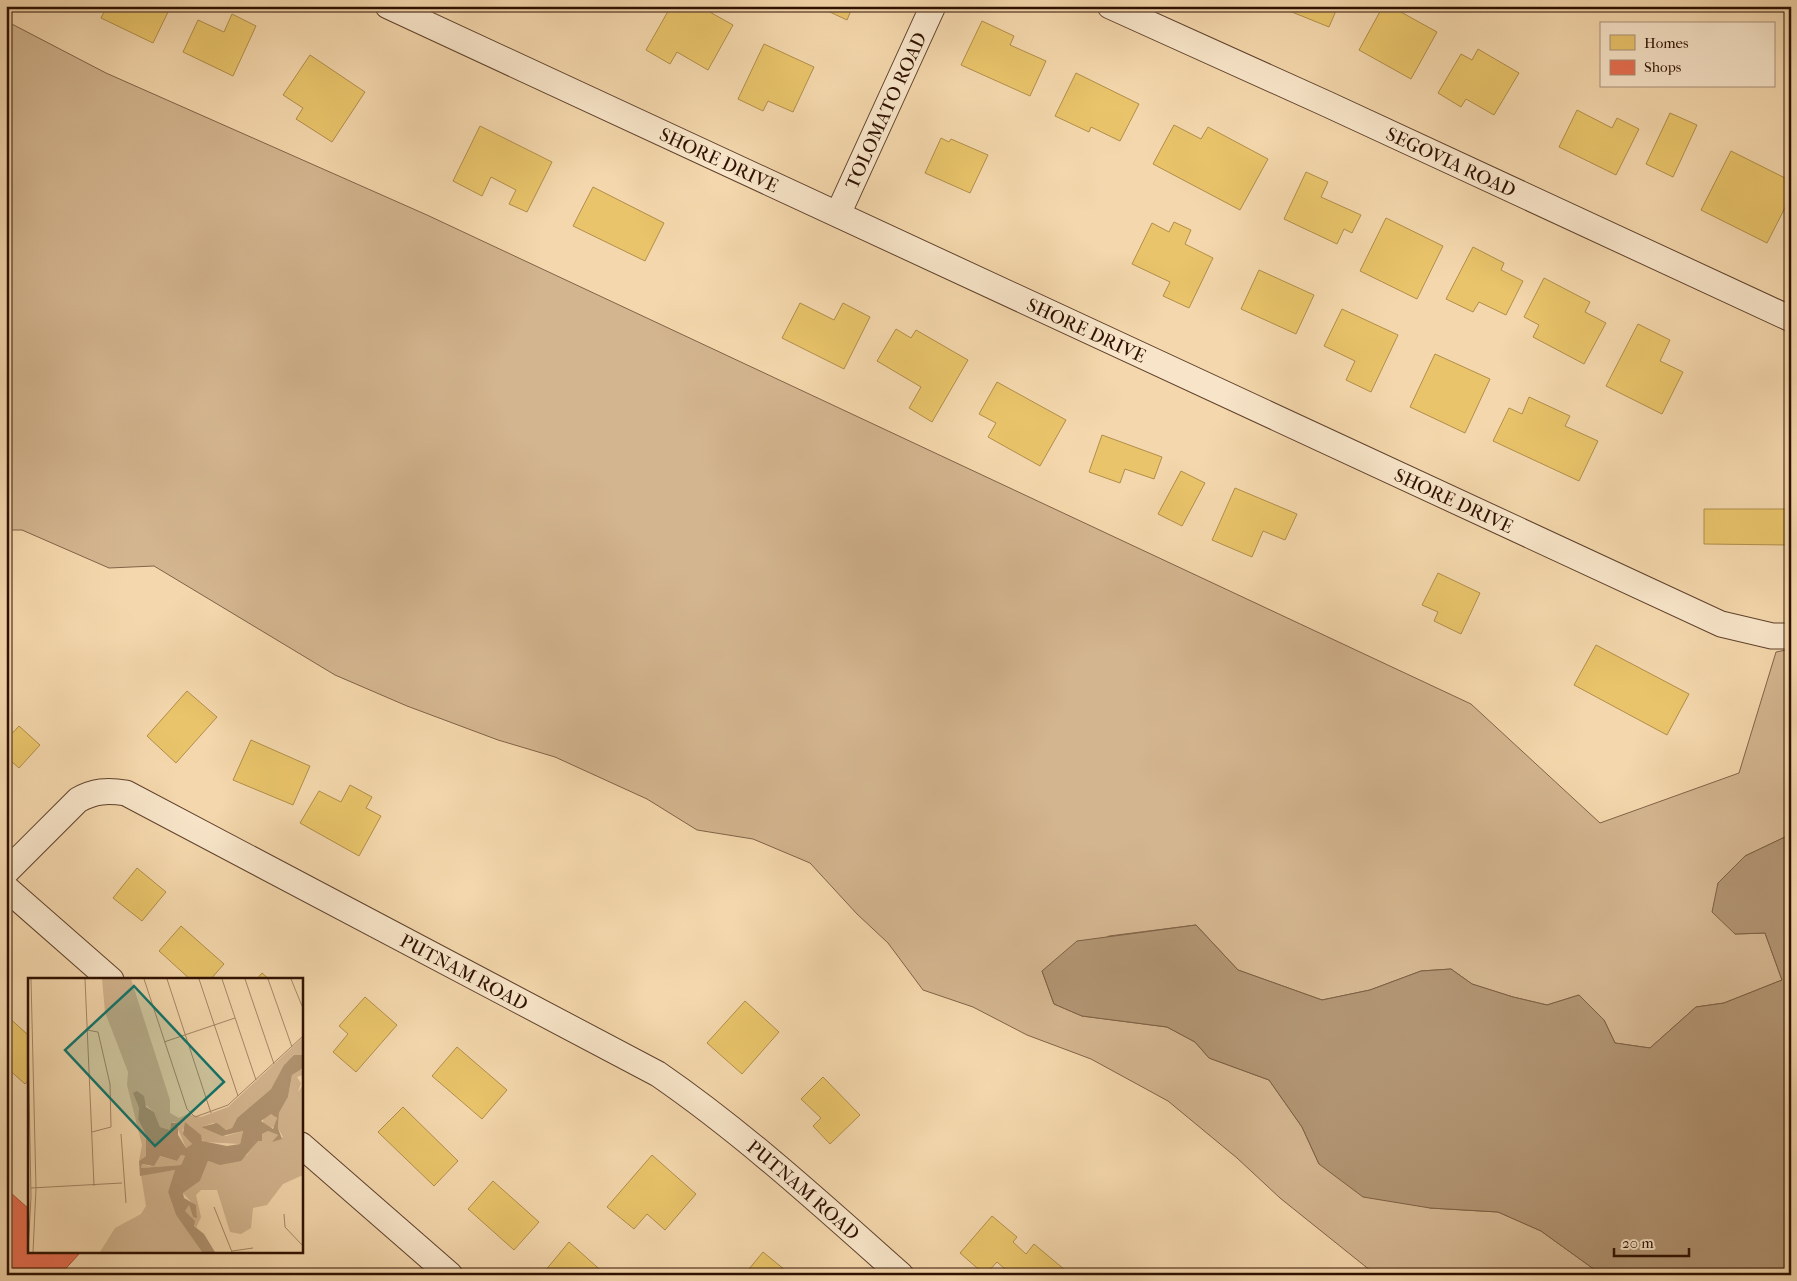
<svg xmlns="http://www.w3.org/2000/svg" width="1797" height="1281" font-family="'IM FELL French Canon',serif">
  <style>
    .green { fill: #d3b58f; stroke: #816348 }
    .water { fill: #b19472; stroke: #7d6044 }
    .homes { fill: #e9c46a; stroke: #b18e4a }
    .shops { fill: #e76f51; stroke: #b05339 }
    .lines { fill: none; stroke-linecap: round; stroke-linejoin: round }
    .street-casing { stroke: #60422b; stroke-width: 27 }
    .street { stroke: #f8e5c9; stroke-width: 25 }
    .labels { text-anchor: middle; stroke-width: 5; stroke-linejoin: round; paint-order: stroke }
    .street-label { font-size: 19px; fill: #2f1100; stroke: #f8e5c9 }
    .inset-road { fill: none; stroke: #a58867; stroke-width: 1 }
    .view { fill: #0f766e; fill-opacity: 0.15; stroke: #0f766e; stroke-width: 2.5 }
    .inset-edge { fill: none; stroke: #2f1100; stroke-width: 2.5 }
  </style>
  <rect width="100%" height="100%" fill="#f4d7ac"/>
  <filter id="stains"><feTurbulence type="fractalNoise" baseFrequency=".004" numOctaves="4"/><feColorMatrix values="0 0 0 0 .2 0 0 0 0 .09 0 0 0 0 .02 0 0 0 .5 -.17"/></filter>
  <radialGradient id="worn" r=".72"><stop offset=".6" stop-color="#630" stop-opacity="0"/><stop offset="1" stop-color="#630" stop-opacity=".3"/></radialGradient>
  <!-- green -->
  <polygon class="green" points="6,21 106,73 427,215 1471,704 1600,823 1739,773 1776,652 1791,649 1791,840 1785,837 1745,856 1718,883 1735,934 1765,933 1782,980 1724,1003 1696,1007 1650,1048 1615,1043 1604,1020 1579,995 1547,1005 1513,997 1472,984 1451,969 1421,971 1370,990 1322,1000 1238,970 1196,925 1109,936 1042,971 1054,1004 1082,1016 1167,1027 1195,1042 1209,1058 1269,1080 1302,1127 1319,1164 1430,1208 1498,1212 1541,1231 1602,1275 1376,1275 1280,1198 1237,1158 1168,1101 1091,1059 1027,1035 973,1007 923,990 888,943 857,914 810,863 753,839 697,830 647,799 555,757 498,740 407,706 335,675 154,566 109,568 22,530 6,530"/>
  <!-- water -->
  <polygon class="water" points="1785,837 1791,840 1791,1275 1602,1275 1541,1231 1498,1212 1430,1208 1363,1197 1319,1164 1302,1127 1269,1080 1209,1058 1195,1042 1167,1027 1082,1016 1054,1004 1042,971 1077,941 1196,925 1238,970 1322,1000 1370,990 1421,971 1451,969 1472,984 1513,997 1547,1005 1579,995 1604,1020 1615,1043 1650,1048 1696,1007 1724,1003 1782,980 1765,933 1735,934 1712,912 1718,883 1745,856"/>
  <!-- homes -->
  <g class="homes">
    <polygon points="107,6 167,6 170,8 153,43 101,18"/>
    <polygon points="671,6 699,6 733,25 708,70 677,52 670,64 646,50"/>
    <polygon points="817,6 853,6 847,20"/>
    <polygon points="1277,6 1338,6 1329,27"/>
    <polygon points="1383,6 1390,6 1437,32 1411,79 1359,50"/>
    <polygon points="232,14 256,26 233,76 183,52 198,20 224,32"/>
    <polygon points="982,21 1014,36 1010,45 1046,61 1030,96 961,65"/>
    <polygon points="764,44 814,67 793,112 768,101 763,111 738,99"/>
    <polygon points="1478,49 1519,73 1494,115 1466,99 1461,107 1438,93 1461,54 1472,60"/>
    <polygon points="310,55 365,92 332,142 296,119 303,108 283,95"/>
    <polygon points="1076,73 1139,104 1120,141 1091,127 1089,132 1055,116"/>
    <polygon points="1577,110 1612,128 1617,118 1639,129 1616,175 1559,147"/>
    <polygon points="1670,113 1697,125 1673,177 1646,164"/>
    <polygon points="1174,125 1201,139 1208,127 1268,159 1240,210 1153,164"/>
    <polygon points="480,126 552,162 527,212 509,204 516,190 491,177 482,196 453,181"/>
    <polygon points="941,138 949,142 951,139 988,155 970,193 925,173"/>
    <polygon points="1731,151 1791,181 1791,196 1767,243 1701,210"/>
    <polygon points="1306,172 1328,182 1321,197 1361,215 1352,233 1344,229 1337,244 1284,219"/>
    <polygon points="593,187 664,223 645,261 573,226"/>
    <polygon points="1386,218 1443,246 1417,299 1360,271"/>
    <polygon points="1174,222 1191,230 1185,244 1213,258 1189,308 1163,296 1170,282 1132,264 1152,223 1169,232"/>
    <polygon points="1473,247 1504,263 1501,270 1523,281 1506,315 1479,302 1473,312 1446,299"/>
    <polygon points="1259,270 1314,295 1296,334 1241,309"/>
    <polygon points="1544,278 1590,302 1585,312 1606,323 1584,364 1533,337 1539,325 1524,317"/>
    <polygon points="800,303 834,320 843,303 870,317 844,369 782,338"/>
    <polygon points="1342,309 1398,335 1371,392 1346,380 1355,361 1324,346"/>
    <polygon points="1638,324 1670,340 1660,361 1683,372 1662,414 1606,386"/>
    <polygon points="896,329 911,338 916,330 968,360 932,422 909,408 921,387 877,361"/>
    <polygon points="1435,354 1490,379 1465,433 1410,407"/>
    <polygon points="997,382 1066,420 1040,466 988,437 996,423 979,414"/>
    <polygon points="1529,397 1570,416 1565,426 1598,441 1579,481 1493,441 1509,408 1522,414"/>
    <polygon points="1102,435 1162,457 1154,479 1125,469 1120,483 1089,472"/>
    <polygon points="1181,471 1205,483 1182,526 1158,514"/>
    <polygon points="1235,488 1297,514 1285,540 1263,531 1252,557 1212,540"/>
    <polygon points="1704,509 1788,509 1788,545 1704,544"/>
    <polygon points="1438,573 1480,593 1461,634 1434,621 1438,612 1422,605"/>
    <polygon points="1596,645 1689,694 1667,735 1574,685"/>
    <polygon points="187,691 217,717 176,763 147,736"/>
    <polygon points="19,726 40,745 19,768 12,762 6,768 6,740"/>
    <polygon points="251,740 310,766 293,805 233,780"/>
    <polygon points="350,785 372,797 366,808 381,816 359,856 300,823 319,791 341,802"/>
    <polygon points="137,868 166,892 142,921 113,898"/>
    <polygon points="181,926 224,964 210,980 191,980 159,951"/>
    <polygon points="262,973 270,980 256,980"/>
    <polygon points="365,997 397,1025 356,1072 333,1052 348,1034 339,1026"/>
    <polygon points="745,1001 779,1032 742,1074 707,1043"/>
    <polygon points="6,1015 27,1034 29,1032 29,1080 25,1084 6,1067"/>
    <polygon points="457,1047 507,1090 482,1119 432,1076"/>
    <polygon points="823,1077 860,1115 830,1144 813,1126 821,1118 801,1099"/>
    <polygon points="403,1107 458,1161 434,1186 378,1132"/>
    <polygon points="652,1155 696,1194 665,1230 647,1214 634,1229 607,1207"/>
    <polygon points="493,1181 539,1222 514,1250 468,1209"/>
    <polygon points="992,1216 1017,1237 1013,1242 1026,1254 1034,1244 1065,1270 1061,1275 1012,1275 997,1262 985,1275 960,1253"/>
    <polygon points="569,1242 606,1275 549,1275 545,1271"/>
    <polygon points="763,1252 785,1270 781,1275 744,1275"/>
  </g>
  <!-- shops -->
  <polygon class="shops" points="11,1193 29,1209 29,1252 77,1252 79,1254 60,1275 6,1275 6,1198"/>
  <g class="lines">
    <defs>
      <g id="street">
        <path id="s1" d="M 388,6 L 1721,624 L 1772,636 L 1791,636"/>
        <path id="s2" d="M 1110,6 L 1327,104 L 1791,319"/>
        <path id="s3" d="M 838,214 L 933,6"/>
        <path id="s4" d="M 6,872 L 78,800 C 94,791 107,790 126,793 L 658,1074 C 745,1134 822,1205 901,1275"/>
        <polyline points="6,888 111,980"/>
        <polyline points="301,1145 450,1275"/>
      </g>
    </defs>
    <!-- street casing -->
    <use href="#street" class="street-casing"/>
    <!-- street -->
    <use href="#street" class="street"/>
  </g>
  <g class="labels">
    <!-- street labels -->
    <g class="street-label">
      <text dy="7" stroke="none"><textPath href="#s3" startOffset="114">TOLOMATO ROAD</textPath></text>
      <text dy="7" stroke="none"><textPath href="#s1" startOffset="365">SHORE DRIVE</textPath></text>
      <text dy="7" stroke="none"><textPath href="#s2" startOffset="375">SEGOVIA ROAD</textPath></text>
      <text dy="7" stroke="none"><textPath href="#s1" startOffset="770">SHORE DRIVE</textPath></text>
      <text dy="7" stroke="none"><textPath href="#s1" startOffset="1175">SHORE DRIVE</textPath></text>
      <text dy="7" stroke="none"><textPath href="#s4" startOffset="534">PUTNAM ROAD</textPath></text>
      <text dy="7" stroke="none"><textPath href="#s4" startOffset="939">PUTNAM ROAD</textPath></text>
    </g>
  </g>
  <!-- overview -->
  <g transform="translate(28 978)">
    <rect width="275" height="275" fill="#f4d7ac"/>
    <path d="M 74,1 L 103,1 L 142,122 L 142,135 L 151,140 L 160,136 L 173,139 L 200,129 L 275,59 L 275,77 L 269,77 L 258,85 L 243,111 L 209,140 L 204,150 L 198,152 L 185,145 L 173,149 L 198,158 L 215,153 L 212,166 L 176,164 L 161,147 L 154,152 L 164,166 L 158,170 L 147,144 L 143,145 L 142,152 L 132,149 L 126,134 L 106,117 L 111,130 L 110,141 L 118,157 L 118,178 L 111,183 L 114,167 L 99,107 L 100,94 L 77,34 ZM 273,90 L 275,97 L 269,99 L 273,105 L 270,114 L 275,107 L 275,197 L 255,206 L 239,227 L 225,230 L 223,250 L 213,256 L 202,254 L 189,212 L 173,212 L 168,217 L 173,239 L 168,250 L 156,232 L 161,227 L 165,239 L 169,239 L 168,229 L 155,215 L 172,203 L 180,183 L 186,185 L 218,178 L 230,162 L 234,163 L 234,156 L 240,153 L 250,157 L 247,163 L 255,159 L 250,150 L 251,135 L 260,119 L 264,97 ZM235 143a7 7 0 1 1 14 0a7 7 0 1 1-14 0ZM 153,177 L 157,178 L 153,187 L 113,190 L 114,186 L 122,188 L 131,178 L 149,183 ZM 148,192 L 140,214 L 148,237 L 174,274 L 72,274 L 87,250 L 113,236 L 118,228 L 113,197 Z" fill="#d3b58f"/>
    <path d="M 266,77 L 275,77 L 275,90 L 264,97 L 260,119 L 251,135 L 250,150 L 254,161 L 244,164 L 250,157 L 240,153 L 234,156 L 234,163 L 230,163 L 213,183 L 192,187 L 180,183 L 172,203 L 155,215 L 156,220 L 168,227 L 169,240 L 165,239 L 161,227 L 157,233 L 167,243 L 166,248 L 176,256 L 187,274 L 174,274 L 148,237 L 140,214 L 147,192 L 112,198 L 111,183 L 118,178 L 118,157 L 110,141 L 111,130 L 105,115 L 109,113 L 116,118 L 118,129 L 126,134 L 132,149 L 142,152 L 143,145 L 150,145 L 150,157 L 158,170 L 164,166 L 155,156 L 157,144 L 173,157 L 174,163 L 199,168 L 212,166 L 215,153 L 194,158 L 173,149 L 189,145 L 198,152 L 204,150 L 209,140 L 243,111 L 256,87 ZM 243,136 L 249,140 L 245,151 L 233,143 ZM 153,177 L 157,178 L 153,187 L 113,190 L 114,186 L 126,188 L 132,178 L 149,183 Z" fill="#b19472" fill-rule="evenodd"/>
    <path class="inset-road" d="M 3,1 L 8,210 L 5,274M 57,1 L 66,208M 116,1 L 159,131 L 167,139 L 200,127 L 275,58M 139,1 L 183,135M 171,1 L 210,118M 194,1 L 228,102M 217,1 L 246,86M 240,1 L 264,69M 263,1 L 274,28M 59,52 L 70,54 L 82,106 L 83,149 L 64,154M 0,59 L 3,219 L 0,274M 136,64 L 207,40M 93,156 L 98,225M 3,210 L 94,205M 186,229 L 204,274M 256,236 L 257,249 L 275,268M 204,273 L 225,270"/>
    <path class="view" d="M 106,8 L 196,104 L 127,168 L 37,72 Z"/>
    <rect width="275" height="275" class="inset-edge"/>
  </g>
  <!-- margin -->
  <rect width="1797" height="1281" fill="none" stroke="#f4d7ac" stroke-width="25"/>
  <rect x="8" y="8" width="1782" height="1266" fill="none" stroke="#2f1100" stroke-width="2.5"/>
  <rect x="12" y="12" width="1772" height="1256" fill="none" stroke="#2f1100"/>
  <!-- legend -->
  <rect x="1600" y="22" width="175" height="65" fill="#f8e5c9" stroke="#a89079"/>
  <rect x="1610" y="35" width="25" height="15" fill="#e9c46a" stroke="#a89079"/>
  <text x="1644" y="48" font-size="15" fill="#2f1100">Homes</text>
  <rect x="1610" y="60" width="25" height="15" fill="#e76f51" stroke="#a89079"/>
  <text x="1644" y="72" font-size="15" fill="#2f1100">Shops</text>
  <!-- scale -->
  <path d="M1614 1248v8h75v-8" fill="none" stroke="#2f1100" stroke-width="2.5"/>
  <text x="1622" y="1248" font-size="15" fill="#2f1100" stroke="#f8e5c9" stroke-width="4" paint-order="stroke">20 m</text>
  <rect width="100%" height="100%" filter="url(#stains)"/>
  <rect width="100%" height="100%" fill="url(#worn)"/>
</svg>
